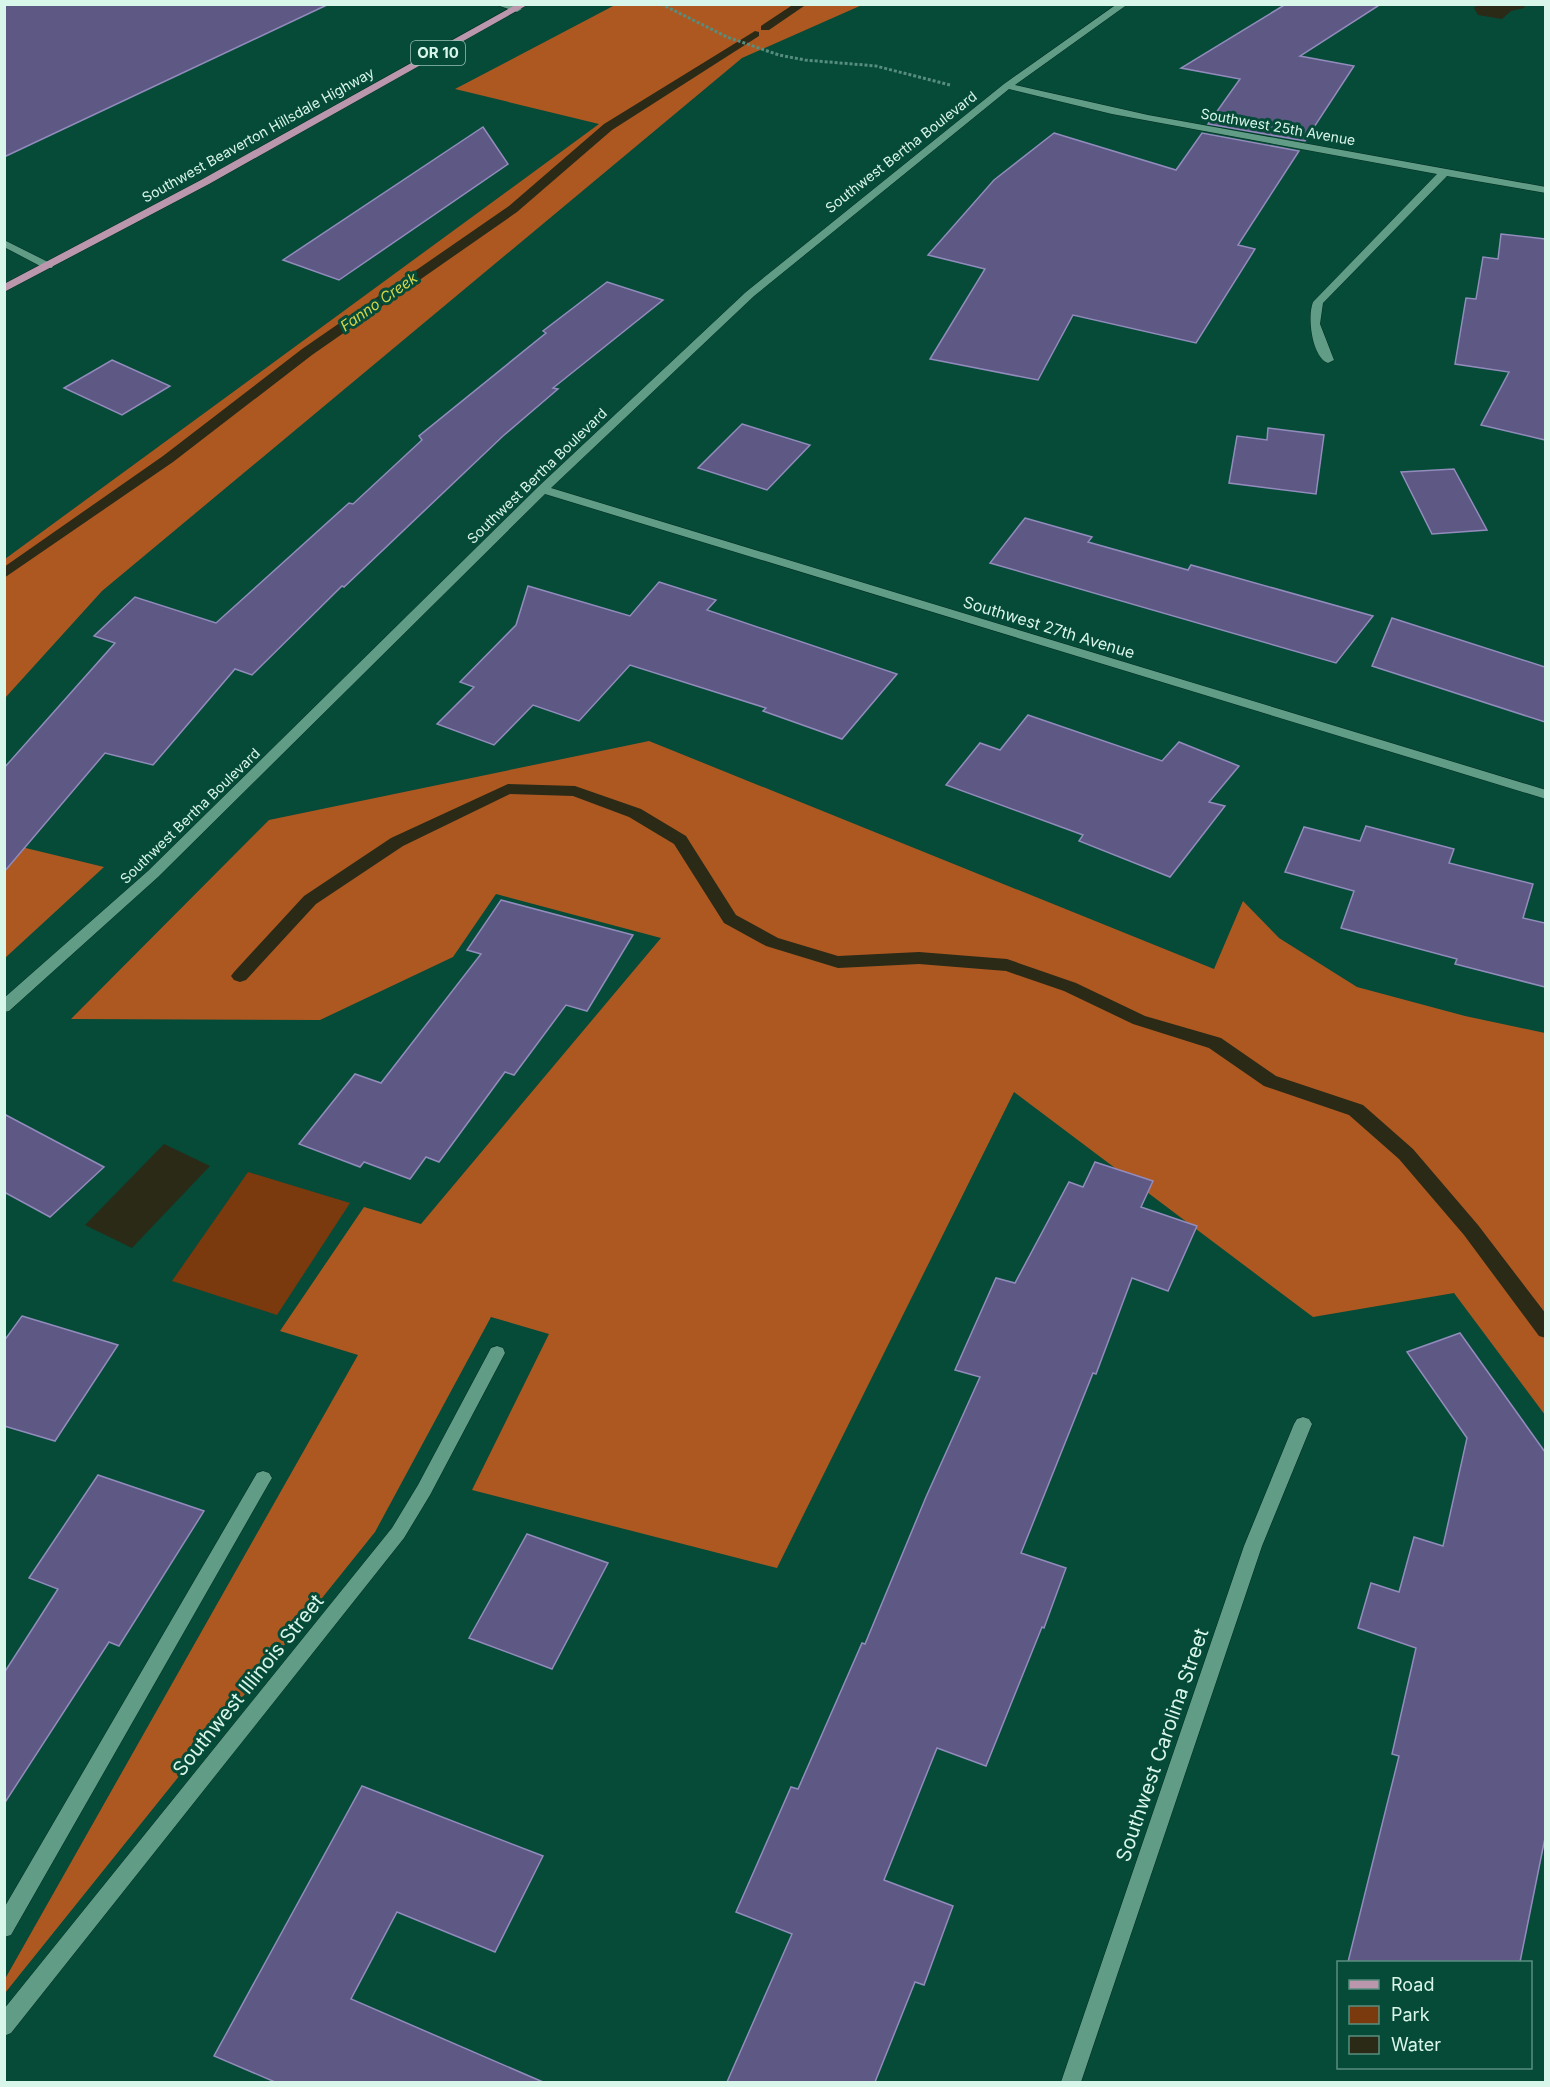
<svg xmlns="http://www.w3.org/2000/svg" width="1550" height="2087" font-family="Inter,sans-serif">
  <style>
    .green { fill: #7b390e }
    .forest { fill: #ae5821 }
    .water { fill: #2a2a17 }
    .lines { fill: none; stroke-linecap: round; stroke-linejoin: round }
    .stream { fill: #2a2a17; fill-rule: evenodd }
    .building { fill: #5d5884; stroke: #918cbc; stroke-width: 1.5 }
    .minor-casing { stroke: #002d20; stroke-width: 1 }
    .major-casing { stroke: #002d20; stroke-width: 1 }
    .path { stroke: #578d7d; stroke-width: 3; stroke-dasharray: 3 2; stroke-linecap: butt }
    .minor { fill: #619c86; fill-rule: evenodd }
    .major { fill: #ba97ac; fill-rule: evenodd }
    .labels { text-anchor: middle; stroke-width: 6; stroke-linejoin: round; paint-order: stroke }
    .far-street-label { font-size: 14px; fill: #d8f6ea; stroke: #064a38 }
    .shield { fill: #064a38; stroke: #99c2b5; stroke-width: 1.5 }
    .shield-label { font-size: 15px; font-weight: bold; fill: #d8f6ea }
    .far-water-label { font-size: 15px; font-style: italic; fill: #d5d44c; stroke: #064a38 }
    .street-label { font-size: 16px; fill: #d8f6ea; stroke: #064a38 }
    .near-street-label { font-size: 20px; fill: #d8f6ea; stroke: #064a38 }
  </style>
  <rect width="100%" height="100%" fill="#064a38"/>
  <!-- green -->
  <polygon class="green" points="248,1172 350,1203 277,1315 172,1281"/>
  <!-- forest -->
  <g class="forest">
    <polygon points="615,5 862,5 742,58 102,591 5,698 5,559 599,124 455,89"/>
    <polygon points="649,741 1214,969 1243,901 1279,938 1357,987 1465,1016 1545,1033 1545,1415 1454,1293 1313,1317 1014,1092 777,1568 472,1490 549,1334 491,1317 375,1532 5,1993 5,1979 358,1355 280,1331 364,1207 421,1224 661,938 496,894 453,957 320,1020 71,1019 269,820"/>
    <polygon points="5,843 104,867 5,958"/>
  </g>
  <!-- water -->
  <g class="water">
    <polygon points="1477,5 1477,4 1525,5 1524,8 1511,11 1502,19 1478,15 1474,8"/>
    <polygon points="164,1144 210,1166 132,1248 85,1225"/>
  </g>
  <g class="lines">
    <!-- stream -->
    <g class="stream">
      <polygon points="794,4 807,4 769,30 761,30 761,26"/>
      <polygon points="755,31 759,32 759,36 612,130 517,212 312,355 173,462 4,578 4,567 163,456 302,349 509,206 604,124"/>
      <polygon points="508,784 575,786 641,809 686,836 736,915 778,938 838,956 919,952 1007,959 1076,983 1145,1016 1221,1038 1276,1076 1363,1105 1413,1149 1478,1225 1546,1314 1546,1338 1539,1336 1464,1235 1399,1159 1349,1115 1264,1086 1209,1048 1133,1024 1064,991 1006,971 919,964 838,968 766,946 724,923 674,844 629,817 573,796 510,794 403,846 316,904 246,980 240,982 234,980 231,976 234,972 304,896 391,838"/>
    </g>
  </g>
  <!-- building -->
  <g class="building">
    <polygon points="4,4 329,4 4,157"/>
    <polygon points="1286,4 1381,4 1300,56 1354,66 1305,141 1208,124 1240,79 1181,68"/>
    <polygon points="483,127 508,164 339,280 283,260"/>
    <polygon points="1054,133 1176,170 1202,133 1299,151 1238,245 1255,249 1196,343 1073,315 1038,380 930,359 985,269 928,255 994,180"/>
    <polygon points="1501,234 1545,239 1545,440 1481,425 1509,372 1455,364 1466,298 1476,299 1483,257 1498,259"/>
    <polygon points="607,282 663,300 553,388 558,389 503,436 344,587 342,586 252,675 235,669 153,765 105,753 4,872 4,768 115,643 94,636 135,597 216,623 349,503 353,504 422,440 419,436 546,333 543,331"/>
    <polygon points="112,360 170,386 122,415 64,388"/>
    <polygon points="742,424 810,445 767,490 698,468"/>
    <polygon points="1268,428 1324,435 1316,494 1229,483 1237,436 1267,440"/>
    <polygon points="1454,469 1487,530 1432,534 1401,472"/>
    <polygon points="1025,518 1092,537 1088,542 1188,570 1191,565 1373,616 1336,663 990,563"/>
    <polygon points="659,582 716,600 707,610 897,674 842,739 763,711 766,708 630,665 579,721 533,705 494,745 437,724 474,687 460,682 516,625 528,586 630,616"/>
    <polygon points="1392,618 1545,667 1545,722 1372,666"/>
    <polygon points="1028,715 1162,761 1179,742 1239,766 1209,802 1225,806 1170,877 1079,841 1083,835 946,785 980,743 1000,750"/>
    <polygon points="1366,826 1454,849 1449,863 1533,884 1523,918 1545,923 1545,987 1455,964 1457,959 1341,928 1354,891 1285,872 1304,827 1360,841"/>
    <polygon points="501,900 633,935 587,1011 566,1005 514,1075 505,1072 439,1162 426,1157 410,1179 364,1162 360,1167 299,1144 355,1074 381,1083 481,954 467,950"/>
    <polygon points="4,1114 104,1167 50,1217 4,1192"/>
    <polygon points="1095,1162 1153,1181 1141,1207 1197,1226 1168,1291 1132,1278 1096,1374 1093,1373 1021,1553 1066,1568 1044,1628 1042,1627 986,1766 937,1748 884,1880 953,1906 924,1985 915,1982 875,2082 727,2082 792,1934 736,1912 791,1787 798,1789 862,1643 865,1644 926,1497 980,1377 955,1370 996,1278 1015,1283 1069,1182 1083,1187"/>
    <polygon points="22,1316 118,1345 55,1441 4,1426 4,1341"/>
    <polygon points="1460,1333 1545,1452 1545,1838 1520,1962 1348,1962 1399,1756 1392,1754 1416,1648 1358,1628 1371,1583 1399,1592 1414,1537 1443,1546 1467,1438 1407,1352"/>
    <polygon points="98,1475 204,1511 119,1646 109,1642 4,1804 4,1673 58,1589 29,1578"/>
    <polygon points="527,1534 608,1563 552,1669 469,1638"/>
    <polygon points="362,1786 543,1856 495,1952 397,1912 351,1999 543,2082 275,2082 214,2056"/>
  </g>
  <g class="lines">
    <defs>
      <g id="minor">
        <polygon points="494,4 511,4 522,9 517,12"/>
        <path d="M 1117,4 L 1128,4 L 1015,85 L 1148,115 L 1546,187 L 1546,193 L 1447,176 L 1323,303 L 1320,324 L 1334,360 L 1328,363 C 1312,357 1307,317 1313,302 L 1437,174 L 1112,114 L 1009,89 L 754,296 L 551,488 L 1546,790 L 1546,799 L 545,494 L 158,877 L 9,1011 L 4,1012 L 4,998 L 148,871 L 539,486 L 746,292 L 1004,84 Z"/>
        <polygon points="4,240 52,264 53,266 52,268 44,268 4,247"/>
        <polygon points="497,1346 503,1348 505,1353 430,1495 404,1538 11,2033 4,2036 4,2009 392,1528 418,1485 491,1348"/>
        <polygon points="1303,1417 1309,1419 1312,1424 1262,1546 1081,2082 1061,2082 1244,1546 1294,1424 1297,1419"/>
        <polygon points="263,1471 269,1473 272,1478 269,1483 11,1935 4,1937 4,1908 257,1473"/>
      </g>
      <polygon id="major" points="517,4 529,4 209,184 4,292 4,284 201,180"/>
    </defs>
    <!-- minor casing -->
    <use href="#minor" class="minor-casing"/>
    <!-- major casing -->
    <use href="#major" class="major-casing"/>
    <!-- path -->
    <polyline class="path" points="661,4 727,37 779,55 805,60 876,66 950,85"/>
    <!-- minor -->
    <use href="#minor" class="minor"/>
    <!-- major -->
    <use href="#major" class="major"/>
  </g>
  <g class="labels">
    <!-- far-street labels -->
    <g class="far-street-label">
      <text transform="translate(1278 127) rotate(10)" y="5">Southwest 25th Avenue</text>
      <text transform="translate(258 135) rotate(-29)" y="5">Southwest Beaverton Hillsdale Highway</text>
      <text transform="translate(901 152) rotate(-38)" y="5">Southwest Bertha Boulevard</text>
      <text transform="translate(537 476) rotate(-44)" y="5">Southwest Bertha Boulevard</text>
      <text transform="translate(190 816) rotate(-44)" y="5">Southwest Bertha Boulevard</text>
    </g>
    <!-- shield labels -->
    <rect class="shield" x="411" y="41" width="54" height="24" rx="4.5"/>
    <g class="shield-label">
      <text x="438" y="58">OR 10</text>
    </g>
    <!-- far-water labels -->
    <g class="far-water-label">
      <text transform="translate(379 302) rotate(-35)" y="5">Fanno Creek</text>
    </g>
    <!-- street labels -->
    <g class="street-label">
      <text transform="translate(1049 627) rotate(17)" y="6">Southwest 27th Avenue</text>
    </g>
    <!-- near-street labels -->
    <g class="near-street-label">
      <text transform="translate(248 1685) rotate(-51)" y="7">Southwest Illinois Street</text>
      <text transform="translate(1162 1745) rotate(-71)" y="7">Southwest Carolina Street</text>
    </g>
  </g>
  <!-- border -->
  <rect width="1550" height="2087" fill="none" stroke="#d8f6ea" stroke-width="12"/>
  <!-- legend -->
  <rect x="1337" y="1961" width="195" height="108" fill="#064a38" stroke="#5a8f7f" stroke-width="1.5"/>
  <rect x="1349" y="1980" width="30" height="9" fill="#ba97ac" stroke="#5a8f7f" stroke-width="1.5"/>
  <text x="1391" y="1991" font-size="18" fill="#d8f6ea">Road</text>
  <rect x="1349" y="2006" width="30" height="18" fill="#7b390e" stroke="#5a8f7f" stroke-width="1.5"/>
  <text x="1391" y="2021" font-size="18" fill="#d8f6ea">Park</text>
  <rect x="1349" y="2036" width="30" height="18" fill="#2a2a17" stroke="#5a8f7f" stroke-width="1.5"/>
  <text x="1391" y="2051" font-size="18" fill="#d8f6ea">Water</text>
</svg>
